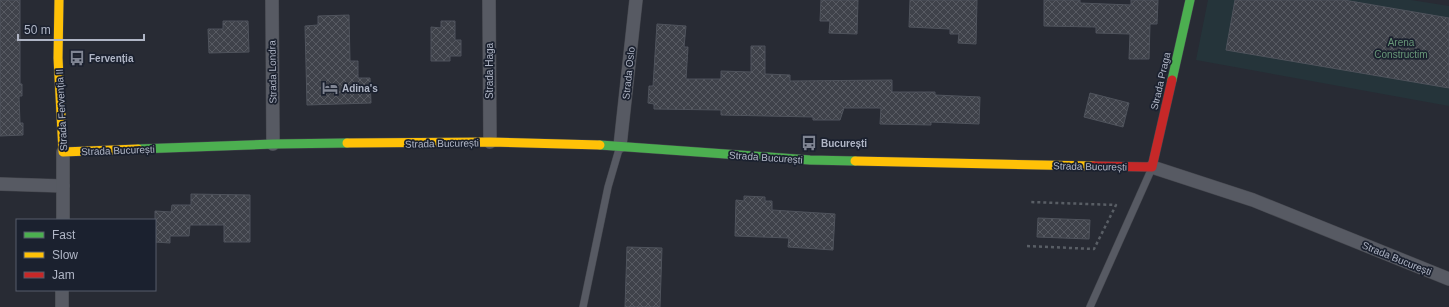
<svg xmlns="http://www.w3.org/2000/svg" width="1449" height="307" font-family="Arial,sans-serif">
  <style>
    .green { fill: #25343a }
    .building { fill: url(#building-cross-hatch); stroke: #4f535c }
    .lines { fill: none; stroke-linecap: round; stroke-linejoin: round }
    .lane-casing { stroke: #44464d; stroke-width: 8 }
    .street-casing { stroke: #44464d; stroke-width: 14 }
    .fast-casing { stroke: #44464d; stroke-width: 10 }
    .slow-casing { stroke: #44464d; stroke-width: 10 }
    .jam-casing { stroke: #44464d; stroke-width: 10 }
    .path { stroke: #595e65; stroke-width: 2.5; stroke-dasharray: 3 3; stroke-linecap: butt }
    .lane { stroke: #575a63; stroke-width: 7 }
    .street { stroke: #575a63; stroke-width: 13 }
    .fast { stroke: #4caf50; stroke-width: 9 }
    .slow { stroke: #ffc107; stroke-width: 9 }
    .jam { stroke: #c62828; stroke-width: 9 }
    .labels { text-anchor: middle; stroke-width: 3.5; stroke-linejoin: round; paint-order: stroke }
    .park-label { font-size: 10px; fill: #689778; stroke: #1b212f }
    .poi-label { font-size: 10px; font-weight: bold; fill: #b0b6c6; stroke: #1b212f; text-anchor: start }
    .street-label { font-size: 10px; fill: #b0b6c6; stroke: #1b212f }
  </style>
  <defs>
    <pattern id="building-cross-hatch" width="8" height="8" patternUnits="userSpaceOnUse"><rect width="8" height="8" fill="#3f424a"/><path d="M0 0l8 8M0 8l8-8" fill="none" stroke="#585b63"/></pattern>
  </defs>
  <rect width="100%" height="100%" fill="#282b34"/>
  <!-- green -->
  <polygon class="green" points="1208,0 1411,0 1449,6 1449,106 1196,60"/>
  <!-- building -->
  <g class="building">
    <polygon points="0,0 20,0 20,84 22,84 22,96 19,96 20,123 23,123 23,135 0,136"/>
    <polygon points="821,0 858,0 857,34 829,33 830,21 820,21"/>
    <polygon points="910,0 977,0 976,44 958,43 959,34 950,34 950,29 909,27"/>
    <polygon points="1044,0 1080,0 1080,3 1131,5 1131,0 1158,0 1157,24 1150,24 1149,59 1129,59 1130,34 1096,33 1096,27 1044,26"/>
    <polygon points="1235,0 1344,0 1449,18 1449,88 1226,50"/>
    <polygon points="349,15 350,61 358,61 358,78 370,78 371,103 307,105 305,26 318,25 318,16"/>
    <polygon points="223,21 248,21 249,52 209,53 208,29 223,29"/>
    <polygon points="441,21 455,21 455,40 461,40 461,56 450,56 450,61 431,61 431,27 441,28"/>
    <polygon points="657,24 686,26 684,47 688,47 686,79 721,79 721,71 751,72 751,46 765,46 765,74 790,75 790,81 892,80 892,92 935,92 935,95 980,97 979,124 931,122 931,125 880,124 881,108 844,108 840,120 813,120 813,117 721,115 721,110 654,109 654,104 648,103 649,86 653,86"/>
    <polygon points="1090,93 1129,103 1123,127 1084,117"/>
    <polygon points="191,194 250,195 250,242 224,242 224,225 190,225 189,236 170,236 170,243 155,242 155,211 171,212 172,205 191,205"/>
    <polygon points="744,196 765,197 765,201 772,201 772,210 835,214 833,250 788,247 789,238 735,236 736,200 744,201"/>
    <polygon points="1038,218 1090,220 1089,239 1037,237"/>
    <polygon points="627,247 662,248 660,307 625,307"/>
  </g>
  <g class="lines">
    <defs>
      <g id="lane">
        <polyline points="583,307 608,187 620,146"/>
        <polyline points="1090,307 1152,168"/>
      </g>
      <g id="street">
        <polyline points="272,0 273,144"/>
        <polyline points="489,0 490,142"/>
        <polyline points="620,146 636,0"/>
        <polyline points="1152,167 1253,200 1449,279"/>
        <polyline points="0,184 63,186"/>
        <polyline points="63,220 63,152"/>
        <polyline points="62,307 62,290"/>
      </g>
      <g id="fast">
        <polyline points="1172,80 1190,0"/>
        <polyline points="600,145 810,160 855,161"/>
        <polyline points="138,149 273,144 347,143"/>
      </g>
      <g id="slow">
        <polyline points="59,0 58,58 63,152 138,149"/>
        <polyline points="347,143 490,142 600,145"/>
        <polyline points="855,161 1093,166"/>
      </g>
      <polyline id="jam" points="1093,166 1152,167 1172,80"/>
    </defs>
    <!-- lane casing -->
    <use href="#lane" class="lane-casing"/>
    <!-- street casing -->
    <use href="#street" class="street-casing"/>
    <!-- fast casing -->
    <use href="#fast" class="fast-casing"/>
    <!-- slow casing -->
    <use href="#slow" class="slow-casing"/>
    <!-- jam casing -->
    <use href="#jam" class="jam-casing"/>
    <!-- path -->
    <polyline class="path" points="1027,246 1094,249 1116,205 1030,202"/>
    <!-- lane -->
    <use href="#lane" class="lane"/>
    <!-- street -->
    <use href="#street" class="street"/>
    <!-- fast -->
    <use href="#fast" class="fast"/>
    <!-- slow -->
    <use href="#slow" class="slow"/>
    <!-- jam -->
    <use href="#jam" class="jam"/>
  </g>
  <!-- icons -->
  <defs>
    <symbol id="bus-bare" viewBox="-9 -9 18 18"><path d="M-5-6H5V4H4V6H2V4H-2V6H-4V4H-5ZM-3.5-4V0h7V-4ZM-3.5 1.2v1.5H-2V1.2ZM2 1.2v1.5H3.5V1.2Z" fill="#808593" stroke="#1b212f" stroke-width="2.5" paint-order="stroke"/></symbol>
    <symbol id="hotel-bare" viewBox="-9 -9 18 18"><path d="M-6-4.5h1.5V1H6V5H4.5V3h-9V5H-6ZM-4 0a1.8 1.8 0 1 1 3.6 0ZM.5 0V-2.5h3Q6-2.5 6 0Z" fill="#808593" stroke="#1b212f" stroke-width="2.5" paint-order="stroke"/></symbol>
  </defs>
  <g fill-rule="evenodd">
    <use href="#bus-bare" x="66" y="47" width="22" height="22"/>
    <use href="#hotel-bare" x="319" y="77" width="22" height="22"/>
    <use href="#bus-bare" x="798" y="132" width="22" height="22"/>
  </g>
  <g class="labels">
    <!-- park labels -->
    <g class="park-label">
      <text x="1401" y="46">Arena<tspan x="1401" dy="12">Constructim</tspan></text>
    </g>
    <!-- poi labels -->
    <g class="poi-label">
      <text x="89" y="62">Fervenția</text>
      <text x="342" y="92">Adina's</text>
      <text x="821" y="147">București</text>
    </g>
    <!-- street labels -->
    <g class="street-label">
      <text transform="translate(489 71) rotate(-90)" y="4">Strada Haga</text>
      <text transform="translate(272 72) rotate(-91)" y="4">Strada Londra</text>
      <text transform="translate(628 73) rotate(-84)" y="4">Strada Oslo</text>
      <text transform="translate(1160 81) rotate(-77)" y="4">Strada Praga</text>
      <text transform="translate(61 110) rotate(-93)" y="4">Strada Fervenția II</text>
      <text transform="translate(442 143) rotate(-1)" y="4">Strada București</text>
      <text transform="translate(118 150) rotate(-2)" y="4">Strada București</text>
      <text transform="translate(766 157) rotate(4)" y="4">Strada București</text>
      <text transform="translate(1090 166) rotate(1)" y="4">Strada București</text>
      <text transform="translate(1397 258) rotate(22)" y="4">Strada București</text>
    </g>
  </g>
  <!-- legend -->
  <rect x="16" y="219" width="140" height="72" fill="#1b212f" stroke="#575d6b"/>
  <rect x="24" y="232" width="20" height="6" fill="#4caf50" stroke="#575d6b"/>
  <text x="52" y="239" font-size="12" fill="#b0b6c6">Fast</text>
  <rect x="24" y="252" width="20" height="6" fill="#ffc107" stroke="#575d6b"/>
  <text x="52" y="259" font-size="12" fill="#b0b6c6">Slow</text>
  <rect x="24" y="272" width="20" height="6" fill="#c62828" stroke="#575d6b"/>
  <text x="52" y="279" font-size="12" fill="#b0b6c6">Jam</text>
  <!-- scale -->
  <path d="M18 34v6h126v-6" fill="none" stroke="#b0b6c6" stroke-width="2"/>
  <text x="24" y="34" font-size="12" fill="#b0b6c6" stroke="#1b212f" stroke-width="3" paint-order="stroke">50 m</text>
</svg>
